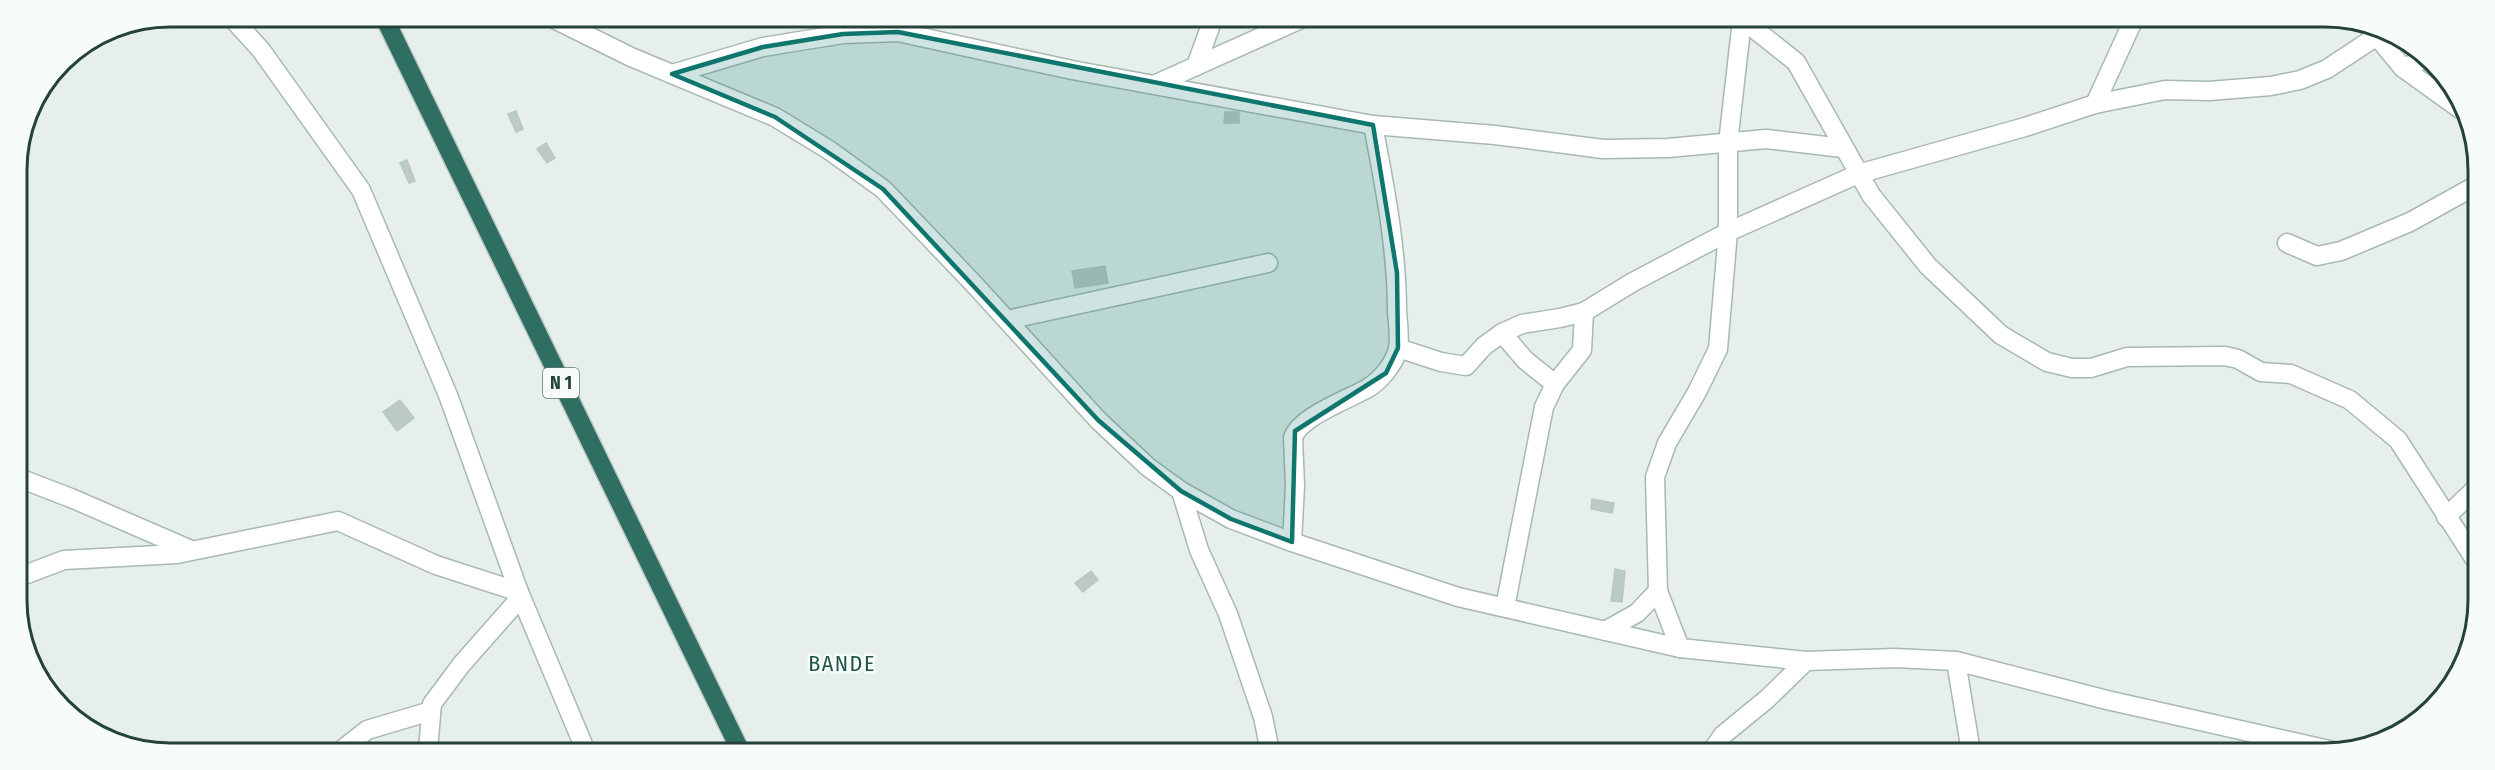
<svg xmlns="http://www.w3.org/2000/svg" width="2495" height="770" font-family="'Fira Sans Condensed',sans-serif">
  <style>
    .building { fill: #bbcac4; stroke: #b8c9c2; stroke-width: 1.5 }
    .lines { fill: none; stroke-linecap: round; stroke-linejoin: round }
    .minor-casing { stroke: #a8b8b2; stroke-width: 21 }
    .highway-casing { stroke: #c2cac8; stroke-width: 21 }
    .minor { stroke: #fff; stroke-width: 18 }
    .highway { stroke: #2f6f62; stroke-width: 18 }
    .marked { fill: #0f766e; fill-opacity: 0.2; stroke: #0f766e; stroke-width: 4.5; stroke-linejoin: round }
    .labels { text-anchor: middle; stroke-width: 5; stroke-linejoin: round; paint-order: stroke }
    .shield { fill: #f7fbf9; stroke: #637a73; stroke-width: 1.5 }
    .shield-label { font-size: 18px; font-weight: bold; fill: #24423a }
    .quarter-label { font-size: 22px; letter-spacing: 1.5px; fill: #1f5548; stroke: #f7fbf9 }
    .rim { fill: none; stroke: #24423a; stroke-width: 3 }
  </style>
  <rect width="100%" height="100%" fill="#e6efeb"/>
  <!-- building -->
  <g class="building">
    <polygon points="516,111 523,129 516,132 508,114"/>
    <polygon points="1225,112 1239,112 1239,123 1224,123"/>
    <polygon points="546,143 555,158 547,163 537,149"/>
    <polygon points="407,160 415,181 409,183 400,163"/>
    <polygon points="1105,266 1108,283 1075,288 1072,271"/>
    <polygon points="400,400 414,418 397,431 383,412"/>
    <polygon points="1592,499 1614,503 1612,513 1591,509"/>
    <polygon points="1615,569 1625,571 1622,602 1611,601"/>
    <polygon points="1091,571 1098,580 1083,592 1075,583"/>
  </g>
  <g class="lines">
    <defs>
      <g id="minor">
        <polyline points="231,17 261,50 361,190 448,395 519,592 585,749"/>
        <polyline points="550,17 631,57 775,117 829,150 883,189 972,282 1098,420 1148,467 1181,491 1231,519 1292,542 1458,597 1680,648 1806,661 1895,658 1956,661 2107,700 2338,752"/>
        <polyline points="1743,20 1796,62 1871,195 1928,266 2001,335 2047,362 2072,368 2091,368 2127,357 2225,356 2238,359 2261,372 2291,374 2350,400 2398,440 2474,558"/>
        <polyline points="2365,22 2403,68 2460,109"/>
        <polyline points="1196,66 1213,19"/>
        <polyline points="2403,68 2425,59"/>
        <polyline points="672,74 763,47 843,34 898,32 1072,70 1373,125 1495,135 1603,149 1668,148 1766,139 1843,148"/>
        <polyline points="1156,84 1301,19"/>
        <polyline points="2095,104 2133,21"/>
        <polyline points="2287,243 2317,256 2341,251 2410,222 2475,186"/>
        <polyline points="1007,320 1268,263"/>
        <polyline points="1502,333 1525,360 1555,384"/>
        <polyline points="1398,348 1441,362 1466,366 1484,346 1502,333 1522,324 1560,318 1584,312 1633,282 1728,232 1858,174 2025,127 2095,104 2165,90 2209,91 2271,86 2300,80 2327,69 2377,36"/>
        <polyline points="19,478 71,498 191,550"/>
        <polyline points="1181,491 1199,550 1228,614 1263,717 1270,751"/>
        <polyline points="2446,517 2474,490"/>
        <path d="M 1292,542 L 1295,486 L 1293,438 C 1299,417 1349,399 1368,388 C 1381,380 1394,364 1398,349 C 1400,338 1398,323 1397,312 C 1397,249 1385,188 1373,125"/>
        <polyline points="19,577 64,560 177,554 338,521 436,565 519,592"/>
        <polyline points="1505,607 1544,407 1555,384 1582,350 1584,312"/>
        <polyline points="1605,631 1637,613 1658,591"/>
        <polyline points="1680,648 1658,591 1655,477 1667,443 1697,392 1718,349 1728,232 1728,143 1742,20"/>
        <polyline points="1956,661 1971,752"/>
        <polyline points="343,749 367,730 431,711"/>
        <polyline points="428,749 432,704 461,665 521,597"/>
        <polyline points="1711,752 1723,735 1767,699 1806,661"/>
      </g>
      <polyline id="highway" points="384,17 740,750"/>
    </defs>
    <!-- minor casing -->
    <use href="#minor" class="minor-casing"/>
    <!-- highway casing -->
    <use href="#highway" class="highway-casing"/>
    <!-- minor -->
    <use href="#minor" class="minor"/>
    <!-- highway -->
    <use href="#highway" class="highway"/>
  </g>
  <!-- marked area -->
  <path class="marked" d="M 898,32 L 1373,125 L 1397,273 L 1398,348 L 1386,373 L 1295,431 L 1292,542 L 1231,519 L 1181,491 L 1098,420 L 883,189 L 775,117 L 672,74 L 763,47 L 843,34 Z"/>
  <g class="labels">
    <!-- shield labels -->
    <rect class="shield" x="543" y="368" width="36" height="30" rx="4.5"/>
    <g class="shield-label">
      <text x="561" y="389">N 1</text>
    </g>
    <!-- quarter labels -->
    <g class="quarter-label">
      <text x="842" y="671">BANDE</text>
    </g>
  </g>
  <!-- crop -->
  <path d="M0 0H2495V770H0ZM170 27H2325A143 143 0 0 1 2468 170V600A143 143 0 0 1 2325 743H170A143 143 0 0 1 27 600V170A143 143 0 0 1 170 27Z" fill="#f7fbf9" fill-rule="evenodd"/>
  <path class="rim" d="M170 27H2325A143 143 0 0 1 2468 170V600A143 143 0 0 1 2325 743H170A143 143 0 0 1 27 600V170A143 143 0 0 1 170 27Z"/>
</svg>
